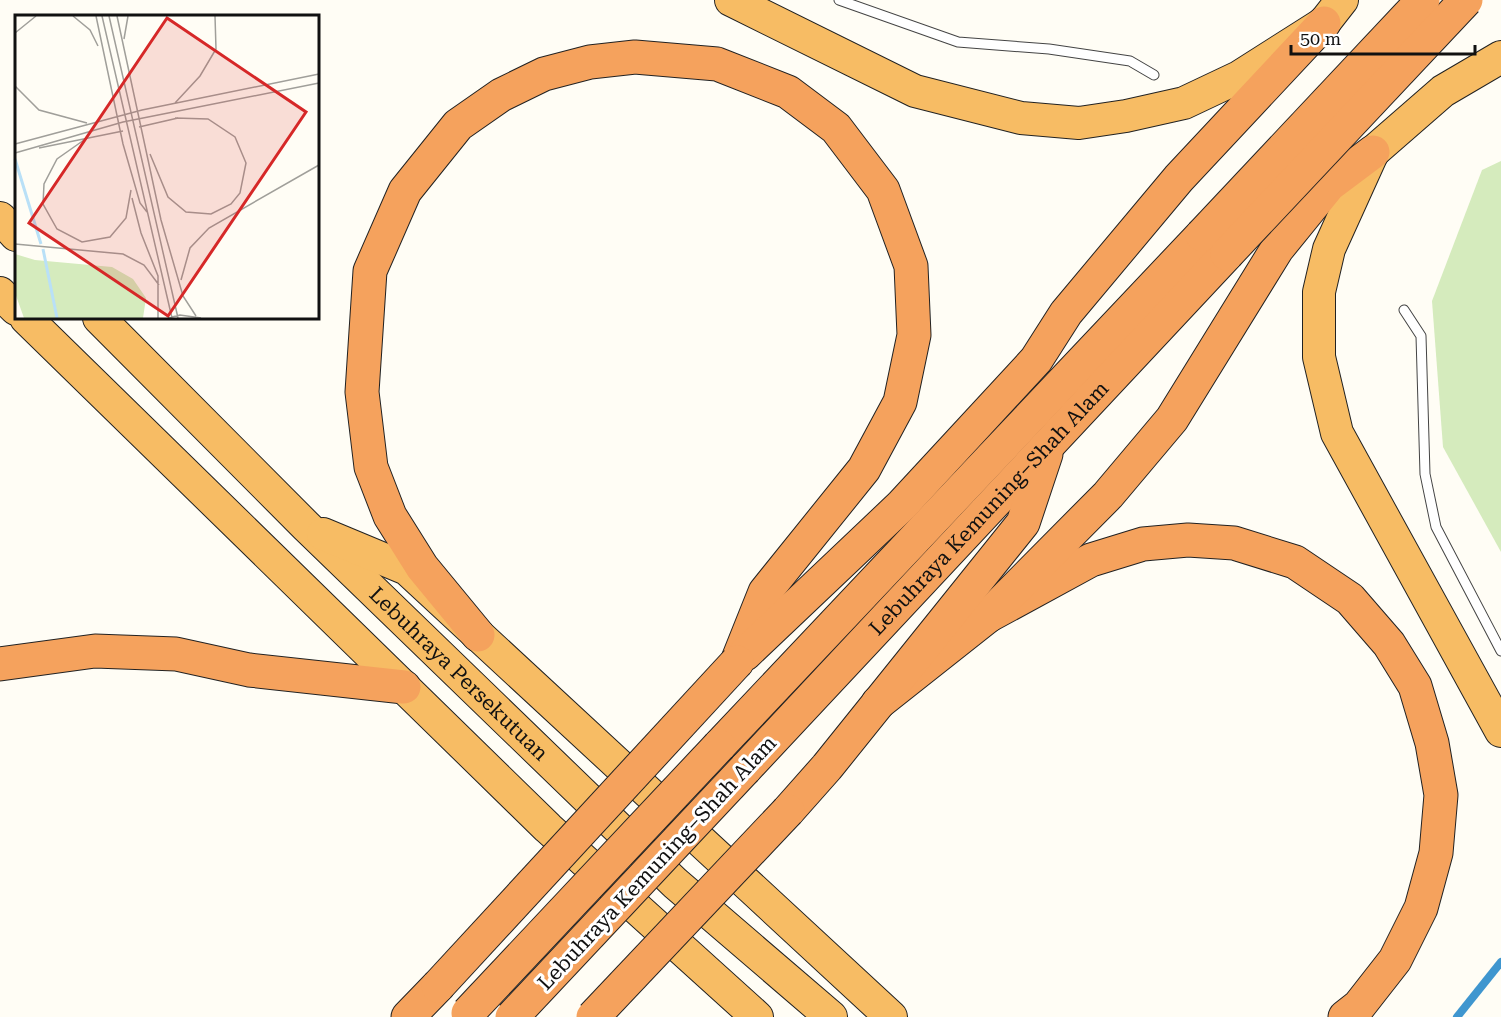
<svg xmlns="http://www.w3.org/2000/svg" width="1501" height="1017" font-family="'Roboto Serif',serif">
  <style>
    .green { fill: #d5ebbd }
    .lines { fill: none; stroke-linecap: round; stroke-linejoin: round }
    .stream { stroke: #3f96cf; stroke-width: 8 }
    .service-casing { stroke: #444; stroke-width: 11 }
    .trunk-casing { stroke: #222; stroke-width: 34 }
    .motorway-casing { stroke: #222; stroke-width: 35 }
    .service { stroke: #fff; stroke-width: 9 }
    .trunk { stroke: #f7bc64; stroke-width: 32 }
    .motorway { stroke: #f5a25d; stroke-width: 33 }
    .motorway-bridge-casing { stroke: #222; stroke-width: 35; stroke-linecap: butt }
    .motorway-bridge { stroke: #f5a25d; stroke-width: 33 }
    .labels { text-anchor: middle; stroke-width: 6; stroke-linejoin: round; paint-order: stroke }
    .street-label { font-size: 21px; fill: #111; stroke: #fff }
    .inset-river { fill: none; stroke: #b9e0f7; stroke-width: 3 }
    .inset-road { fill: none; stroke: #a09f9a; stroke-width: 1.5 }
    .view { fill: #d62828; fill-opacity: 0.15; stroke: #d62828; stroke-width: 3 }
    .inset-edge { fill: none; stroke: #111; stroke-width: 3 }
  </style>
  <rect width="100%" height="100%" fill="#fffdf5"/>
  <!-- green -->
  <polygon class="green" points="1501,161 1501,552 1443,447 1432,301 1482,170"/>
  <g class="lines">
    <!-- stream -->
    <polyline class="stream" points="1457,1017 1501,962"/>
    <defs>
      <g id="service">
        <polyline points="839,0 958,42 1049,49 1130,61 1154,75"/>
        <polyline points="1404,310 1421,336 1425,474 1436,527 1501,651"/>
      </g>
      <g id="trunk">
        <polyline points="731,0 915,91 1021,118 1079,123 1126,116 1184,103 1239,77 1324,23 1342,0"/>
        <polyline points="1501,57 1443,91 1373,152 1329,249 1319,292 1319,357 1337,433 1501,731"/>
        <polyline points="0,218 16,235"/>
        <polyline points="0,293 16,309"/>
        <polyline points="26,318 548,828 757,1017"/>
        <path id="s1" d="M 99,318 L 306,526 L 675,883 L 831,1017"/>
        <polyline points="323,534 407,569 891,1017"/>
      </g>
      <g id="motorway">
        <polyline points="988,616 1091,560 1143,544 1188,540 1234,543 1295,562 1350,599 1389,644 1415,686 1432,743 1441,795 1436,853 1421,908 1395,960 1359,1006 1345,1017"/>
        <polyline points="478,635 422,567 390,516 371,467 362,392 370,271 405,191 458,125 501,95 544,74 590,62 635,57 717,64 788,92 836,128 883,190 911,266 914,335 900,402 864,469 765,592 737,662"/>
        <polyline points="745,654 902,505 1036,360 1066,313 1179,178 1324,23"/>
        <polyline points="0,664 95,651 176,654 249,670 404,687"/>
        <polyline points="878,703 988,616 1108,495 1172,419 1277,249 1329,185 1373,152"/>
        <polyline points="719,746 1202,235"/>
        <path id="s2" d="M 745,769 L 1227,254"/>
        <polyline points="788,811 827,767 1023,523 1046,454"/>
        <polyline points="408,1017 438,986"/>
      </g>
    </defs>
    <!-- service casing -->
    <use href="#service" class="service-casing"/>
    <!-- trunk casing -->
    <use href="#trunk" class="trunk-casing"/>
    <!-- motorway casing -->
    <use href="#motorway" class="motorway-casing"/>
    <!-- service -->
    <use href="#service" class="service"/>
    <!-- trunk -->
    <use href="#trunk" class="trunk"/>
    <!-- motorway -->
    <use href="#motorway" class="motorway"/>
    <defs>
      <g id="motorway-bridge">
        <polyline points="1202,235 1423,0"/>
        <polyline points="1227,254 1466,0"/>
        <polyline points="438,986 737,662"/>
        <polyline points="468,1013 719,746"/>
        <polyline points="512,1017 745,769"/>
        <polyline points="593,1017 788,811"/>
      </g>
    </defs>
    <!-- motorway-bridge casing -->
    <use href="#motorway-bridge" class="motorway-bridge-casing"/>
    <!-- motorway-bridge -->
    <use href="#motorway-bridge" class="motorway-bridge"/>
  </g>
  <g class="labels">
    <!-- street labels -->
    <g class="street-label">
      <text dy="7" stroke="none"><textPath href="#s2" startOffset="357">Lebuhraya Kemuning–Shah Alam</textPath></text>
      <text dy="7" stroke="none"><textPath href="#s1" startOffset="506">Lebuhraya Persekutuan</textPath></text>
      <text transform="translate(657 863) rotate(-47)" y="7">Lebuhraya Kemuning–Shah Alam</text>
    </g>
  </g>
  <!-- overview -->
  <g transform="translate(15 15)">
    <rect width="304" height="304" fill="#fffdf5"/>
    <path d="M 0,239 L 20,245 L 97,252 L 118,264 L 131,283 L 128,303 L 9,303 L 0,278 Z" fill="#d5ebbd"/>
    <path class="inset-river" d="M 0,144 L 26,229M 28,234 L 42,303"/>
    <path class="inset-road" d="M 58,1 L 75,15 L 83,31M 81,1 L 108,129 L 125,188 L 132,197M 87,1 L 157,303M 94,1 L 163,303M 102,1 L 146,205 L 168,281 L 181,301M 0,18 L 21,1M 109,24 L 113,1M 0,71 L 24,95 L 72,108M 160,88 L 185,61 L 201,34 L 200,1M 124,112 L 163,103M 69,125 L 42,144 L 29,169 L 28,189 L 42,214 L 67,227 L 95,222 L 111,203 L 116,175M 0,129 L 127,95 L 304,59M 24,133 L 108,116M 0,138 L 108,107 L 304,68M 135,139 L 153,182 L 171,197 L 196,199 L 216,189 L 225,178 L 231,148 L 220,122 L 193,104 L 160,103M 117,183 L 126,218 L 143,261 L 143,303M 0,229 L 108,239 L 129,250 L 144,270M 166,265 L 175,233 L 194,213 L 304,150M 153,303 L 165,300 L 186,303"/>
    <path class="view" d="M 152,3 L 291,97 L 153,301 L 14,208 Z"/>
    <rect width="304" height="304" class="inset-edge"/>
  </g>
  <!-- scale -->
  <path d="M1291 45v9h184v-9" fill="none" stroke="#111111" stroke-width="3"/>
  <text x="1300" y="45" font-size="18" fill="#111111" stroke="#ffffff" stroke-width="4.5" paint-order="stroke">50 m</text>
</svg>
